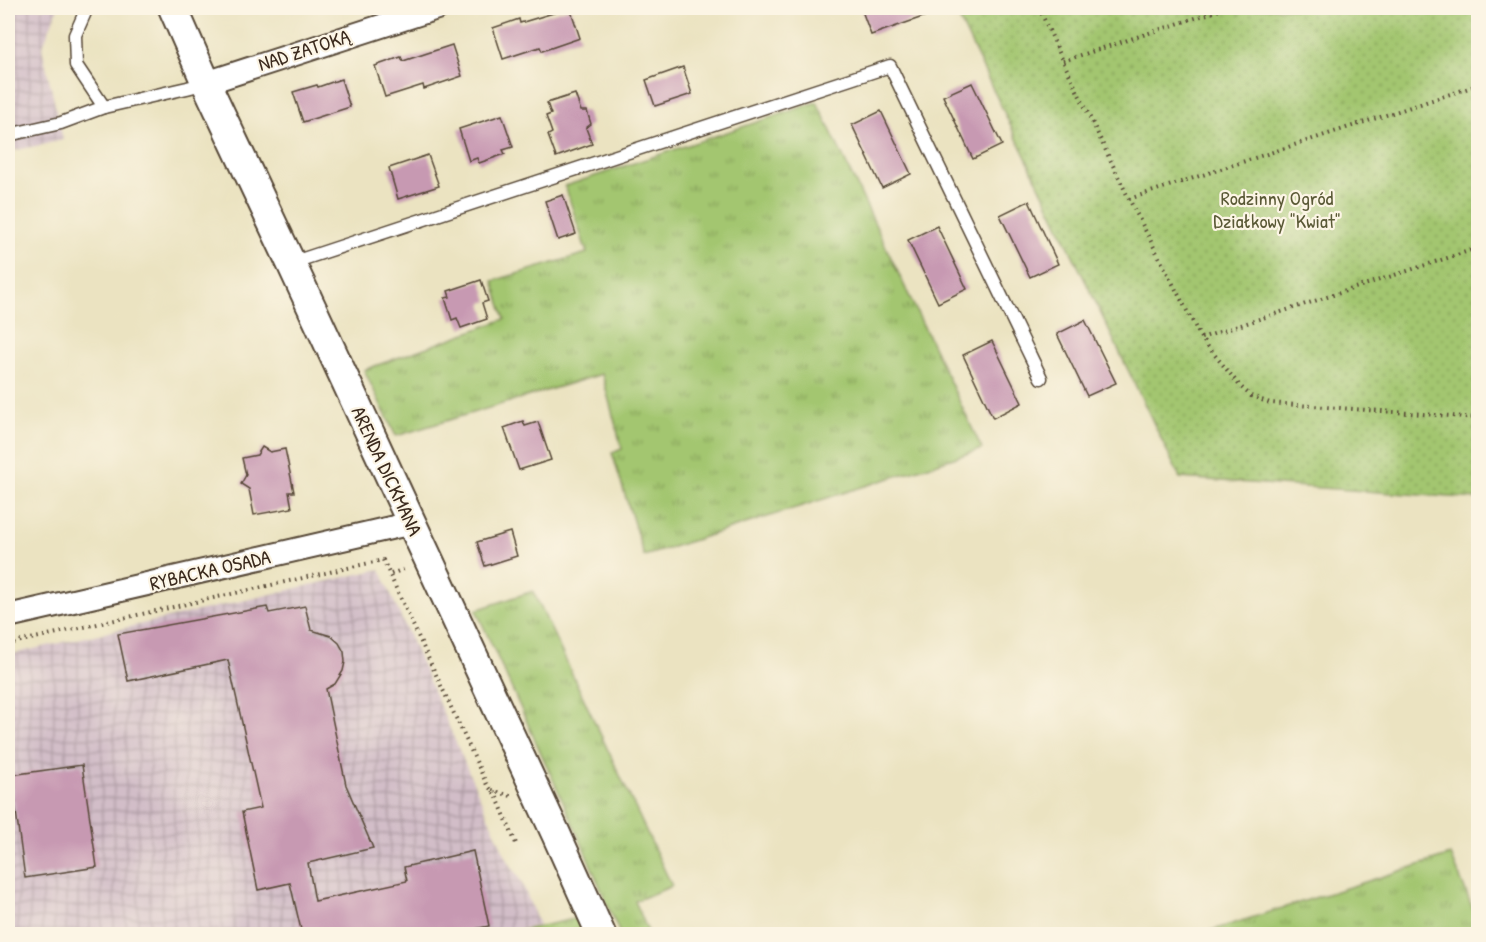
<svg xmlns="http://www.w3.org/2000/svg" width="1486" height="942" font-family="'Patrick Hand',sans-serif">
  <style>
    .industrial { fill: url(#industrial-grid) }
    .grass { fill: url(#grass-tufts); stroke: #6f7846; stroke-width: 1.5 }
    .park { fill: url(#park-dots); stroke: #6f7846; stroke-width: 1.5 }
    .building { fill: #c799b2 }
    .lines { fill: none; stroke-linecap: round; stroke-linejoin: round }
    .service-casing { stroke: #554636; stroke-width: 15 }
    .minor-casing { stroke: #554636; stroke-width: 26 }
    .tertiary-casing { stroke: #554636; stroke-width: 32 }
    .path { stroke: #554636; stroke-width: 4; stroke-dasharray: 1.5 4.5; stroke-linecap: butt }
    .service { stroke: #fff; stroke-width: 12 }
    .minor { stroke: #fff; stroke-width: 22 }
    .tertiary { stroke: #fff; stroke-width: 28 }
    .labels { text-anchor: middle; stroke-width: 4.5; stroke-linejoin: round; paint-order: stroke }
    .street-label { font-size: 20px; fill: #3b2a1e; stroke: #fcf5e5 }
    .park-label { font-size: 20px; fill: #5a5936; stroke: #fcf5e5 }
  </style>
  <defs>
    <pattern id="industrial-grid" width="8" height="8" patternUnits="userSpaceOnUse" patternTransform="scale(1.5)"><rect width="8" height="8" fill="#d2bdc8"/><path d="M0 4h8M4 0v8" fill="none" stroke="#ac9aa2"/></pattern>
    <pattern id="grass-tufts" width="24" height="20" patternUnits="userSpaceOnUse" patternTransform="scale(1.5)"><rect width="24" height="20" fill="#a3c66f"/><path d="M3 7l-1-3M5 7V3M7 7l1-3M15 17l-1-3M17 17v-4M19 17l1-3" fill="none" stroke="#86a15b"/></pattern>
    <pattern id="park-dots" width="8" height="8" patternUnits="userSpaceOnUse" patternTransform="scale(1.5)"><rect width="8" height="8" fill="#a3c66f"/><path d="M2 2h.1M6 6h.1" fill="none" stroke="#86a15b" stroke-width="1.8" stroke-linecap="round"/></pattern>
  </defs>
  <rect width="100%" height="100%" fill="#fcf5e5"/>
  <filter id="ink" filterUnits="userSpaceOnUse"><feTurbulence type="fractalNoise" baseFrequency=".0167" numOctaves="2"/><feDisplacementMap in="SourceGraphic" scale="12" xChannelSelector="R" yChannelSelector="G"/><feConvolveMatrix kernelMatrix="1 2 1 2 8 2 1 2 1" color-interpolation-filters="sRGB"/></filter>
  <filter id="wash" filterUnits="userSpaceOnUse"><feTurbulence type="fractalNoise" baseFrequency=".008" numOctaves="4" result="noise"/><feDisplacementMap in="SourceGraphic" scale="24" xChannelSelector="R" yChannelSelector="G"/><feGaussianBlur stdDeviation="1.35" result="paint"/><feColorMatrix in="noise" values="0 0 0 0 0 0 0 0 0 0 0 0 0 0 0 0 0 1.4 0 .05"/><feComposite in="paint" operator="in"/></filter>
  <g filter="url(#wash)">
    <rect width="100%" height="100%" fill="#ebe3c1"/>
    <!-- industrial -->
    <g class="industrial">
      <polygon points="8,8 58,8 42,48 63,140 8,152"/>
      <polygon points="380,569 503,850 509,862 521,881 539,925 498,934 8,934 8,655"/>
    </g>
    <!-- grass -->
    <g class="grass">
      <polygon points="817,102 982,449 644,556 612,453 622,449 602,374 396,436 364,370 505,319 493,281 587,253 565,186"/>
      <polygon points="533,591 672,886 635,901 649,934 620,934 575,828 476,610"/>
      <polygon points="1451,855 1478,922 1478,934 1200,934"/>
      <polygon points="578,918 585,934 505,934"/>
    </g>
    <!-- park -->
    <polygon class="park" points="954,8 1478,8 1478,499 1180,478"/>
    <g id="blocks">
      <!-- building -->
      <g class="building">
        <polygon points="570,8 580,38 542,51 540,47 503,59 493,28 519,19 520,23"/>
        <polygon points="861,8 942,8 943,10 871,35"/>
        <polygon points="452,45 462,76 424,89 423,85 385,97 375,66 401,57 403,61"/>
        <polygon points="683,67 692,94 655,106 646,80"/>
        <polygon points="341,79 350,107 303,122 293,92 317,85 318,87"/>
        <polygon points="972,83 1002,145 973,159 943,96"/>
        <polygon points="575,94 581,111 587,111 591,124 586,128 592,144 556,157 548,135 552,133 546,116 551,114 547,103"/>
        <polygon points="881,111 911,174 882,188 852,125"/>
        <polygon points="502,115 513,147 503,150 505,154 479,163 477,158 469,161 459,129"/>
        <polygon points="428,155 439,186 398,199 389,168"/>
        <polygon points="563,195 576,234 558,240 545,201"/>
        <polygon points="1029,201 1058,264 1030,277 1000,215"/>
        <polygon points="937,226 967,289 938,303 908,240"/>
        <polygon points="481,280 488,301 482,303 487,319 461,328 457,318 452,320 445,298 450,297 448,291"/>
        <polygon points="1085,320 1116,383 1087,396 1057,334"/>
        <polygon points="992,341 1022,403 993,418 963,355"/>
        <polygon points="523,421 525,426 538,422 551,460 519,470 504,428"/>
        <polygon points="262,447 270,452 285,449 294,492 289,492 292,508 254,515 249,489 241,484 246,475 242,458 257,455"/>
        <polygon points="510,532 517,556 485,566 477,542"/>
        <polygon points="305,606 311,630 331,636 339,643 344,652 345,662 343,671 335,684 326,689 346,785 373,848 308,863 315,901 407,881 404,867 473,851 489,926 452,934 302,934 290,883 258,890 242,812 261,808 228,660 128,681 118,634 267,607 269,613"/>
        <polygon points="82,765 97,867 25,878 11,775"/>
      </g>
    </g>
  </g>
  <g filter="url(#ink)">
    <use href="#blocks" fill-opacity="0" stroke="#554636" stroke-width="1.5"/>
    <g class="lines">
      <defs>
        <g id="service">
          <polyline points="87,8 75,35 76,65 104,107 187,88 206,83"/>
          <polyline points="8,135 61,123 104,107"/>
          <polyline points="291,263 890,66 1041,378"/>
        </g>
        <g id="minor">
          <polyline points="206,83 437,8"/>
          <polyline points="8,616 412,523"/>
        </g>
        <polyline id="tertiary" points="173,8 206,83 291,263 556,834 601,934"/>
      </defs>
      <!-- service casing -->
      <use href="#service" class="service-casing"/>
      <!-- minor casing -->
      <use href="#minor" class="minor-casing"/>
      <!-- tertiary casing -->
      <use href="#tertiary" class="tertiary-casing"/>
      <!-- path -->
      <g class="path">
        <polyline points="1039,8 1063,61 1129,199 1201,338 1240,386 1251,396 1270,403 1478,418"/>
        <polyline points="1063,61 1226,8"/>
        <polyline points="1129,199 1478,85"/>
        <polyline points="1201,338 1478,248"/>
        <polyline points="391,574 407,568"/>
        <polyline points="8,644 383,560 487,785 496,795 517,846"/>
        <polyline points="492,790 511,796"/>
      </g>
      <!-- service -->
      <use href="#service" class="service"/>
      <!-- minor -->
      <use href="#minor" class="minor"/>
      <!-- tertiary -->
      <use href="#tertiary" class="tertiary"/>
    </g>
  </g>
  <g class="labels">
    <!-- street labels -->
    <g class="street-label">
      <text transform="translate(304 50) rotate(-18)" y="7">NAD ZATOKĄ</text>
      <text transform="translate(387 471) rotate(65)" y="7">ARENDA DICKMANA</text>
      <text transform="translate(210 570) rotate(-13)" y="7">RYBACKA OSADA</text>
    </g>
    <!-- park labels -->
    <g class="park-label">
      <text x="1277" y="205">Rodzinny Ogród<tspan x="1277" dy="23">Działkowy "Kwiat"</tspan></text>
    </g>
  </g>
  <!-- margin -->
  <rect width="1486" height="942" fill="none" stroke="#fcf5e5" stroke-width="30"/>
</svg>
